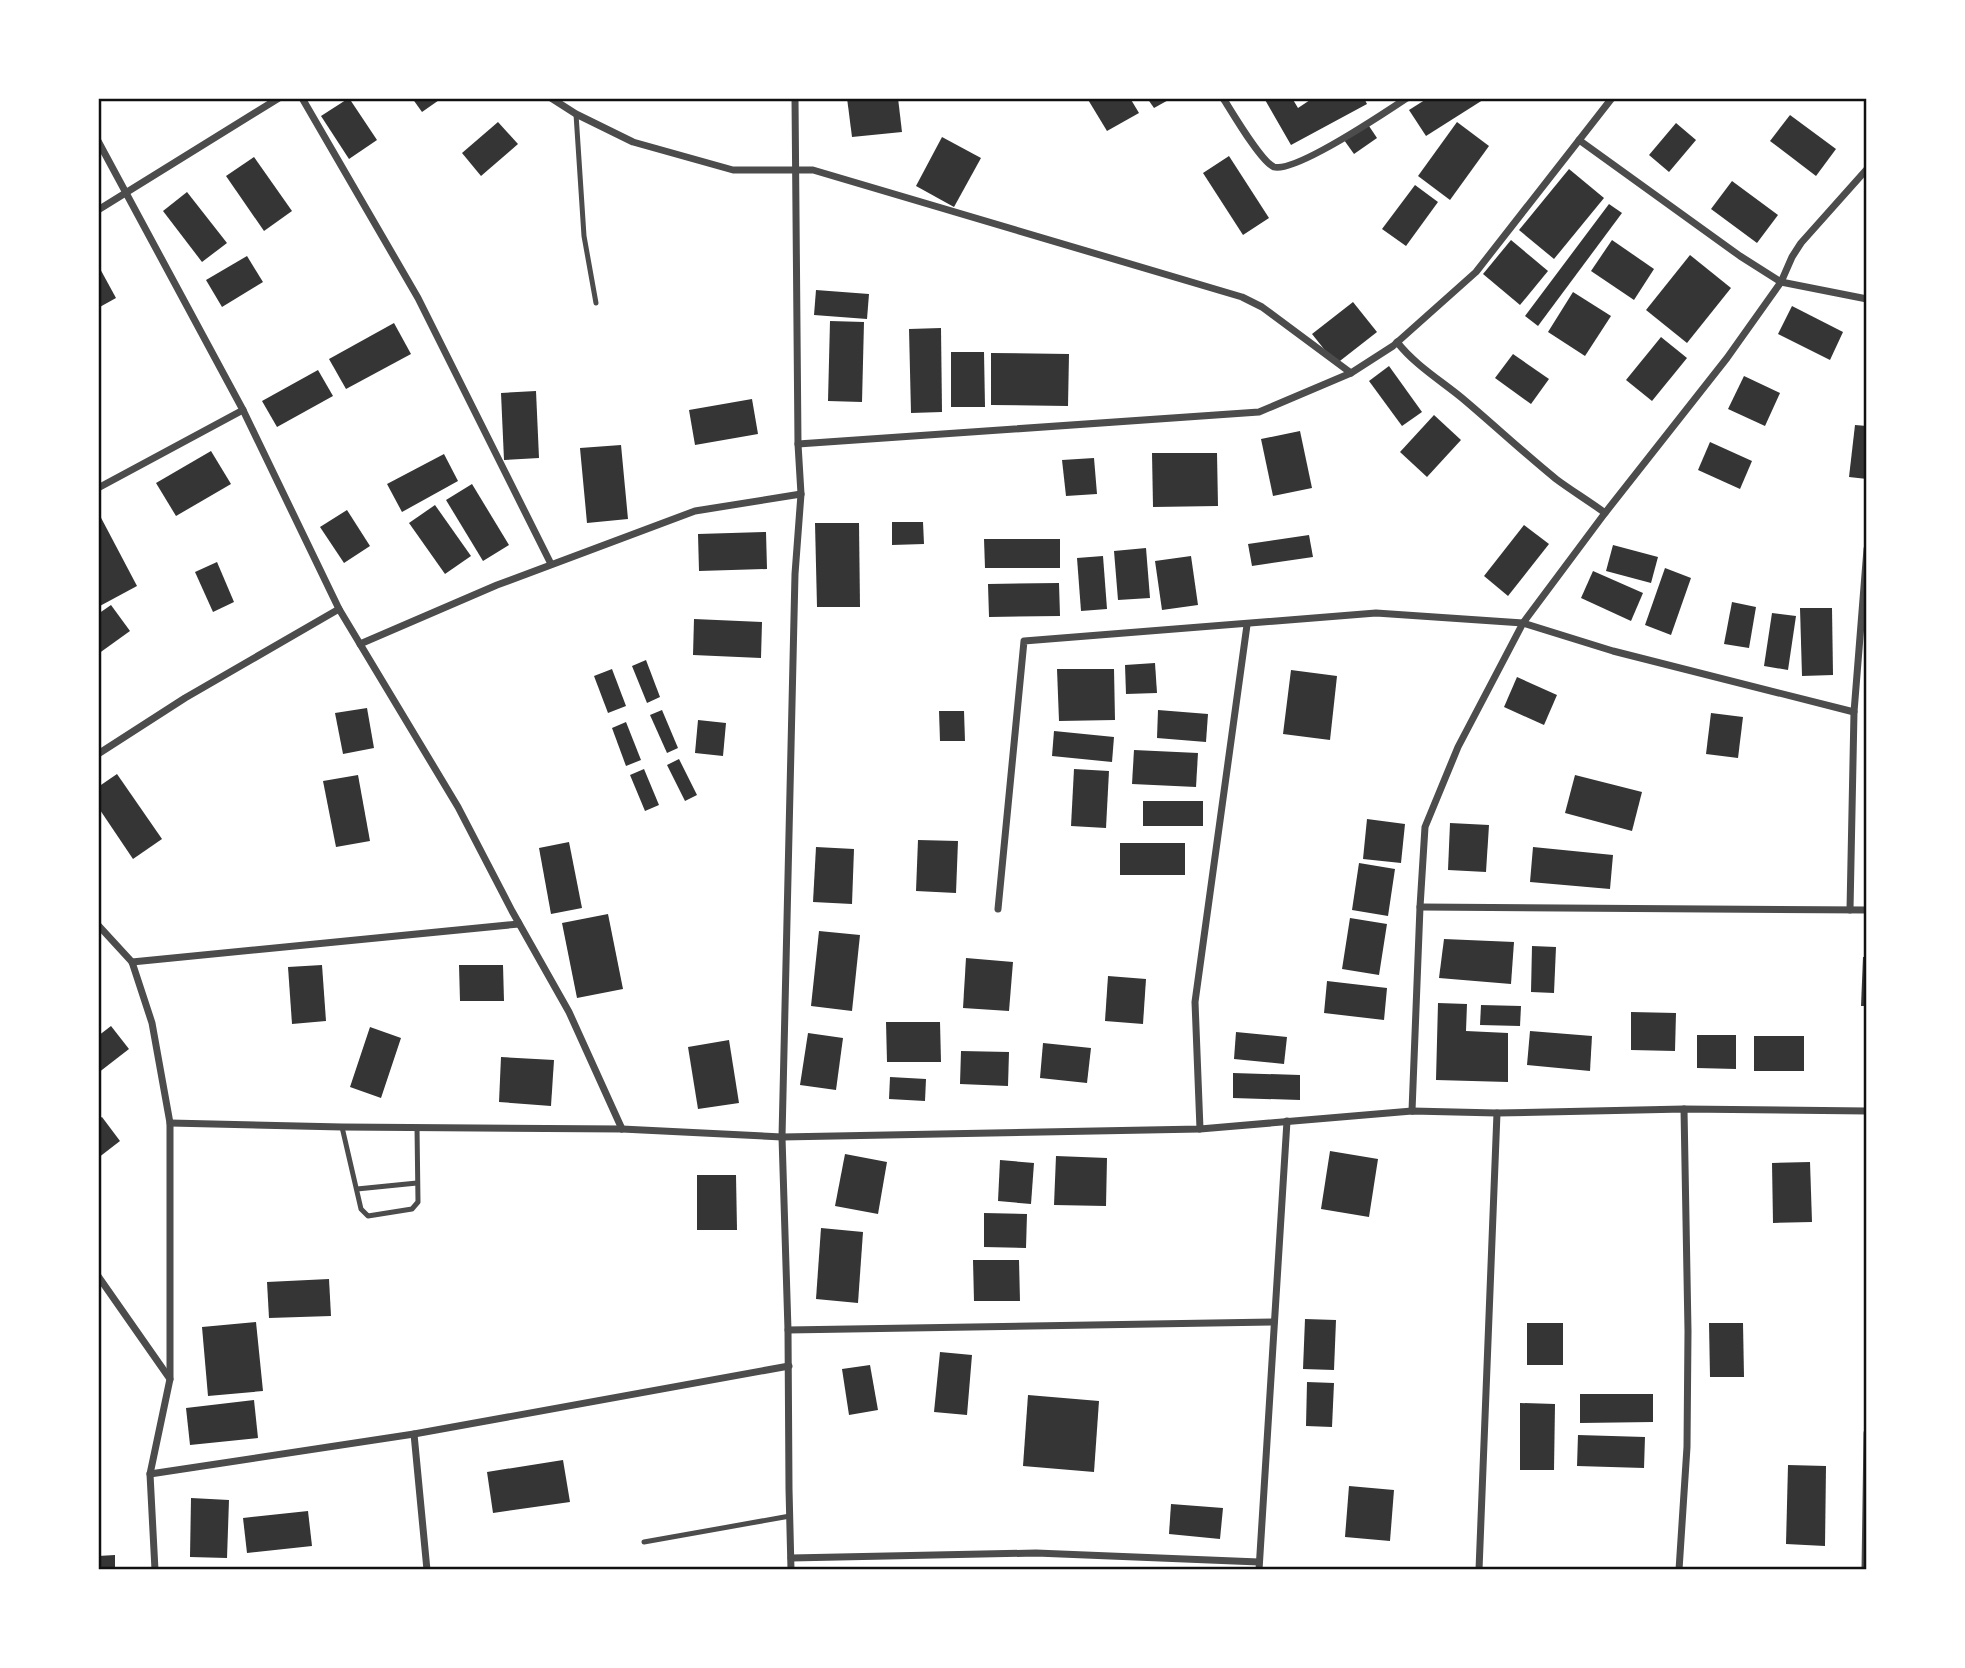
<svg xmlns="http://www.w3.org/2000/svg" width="1965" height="1668" font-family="Arial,sans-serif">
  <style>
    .building { fill: #353535 }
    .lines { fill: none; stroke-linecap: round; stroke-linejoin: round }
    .service { stroke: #4c4c4c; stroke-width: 5 }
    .minor { stroke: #4c4c4c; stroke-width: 7 }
    .neatline { fill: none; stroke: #111; stroke-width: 2.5 }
  </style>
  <rect width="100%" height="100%" fill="#fff"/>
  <!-- building -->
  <g class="building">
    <polygon points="349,98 377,140 349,159 321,116"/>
    <polygon points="412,98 442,98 422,112"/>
    <polygon points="847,98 898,98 902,132 852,137"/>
    <polygon points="1087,98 1130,98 1139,113 1107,131"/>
    <polygon points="1147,98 1172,98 1154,108"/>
    <polygon points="1264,98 1292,98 1298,108 1313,98 1364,98 1367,104 1291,145"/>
    <polygon points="1428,98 1486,98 1426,136 1409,110"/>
    <polygon points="1790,115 1836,149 1816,176 1770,141"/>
    <polygon points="498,122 518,144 481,176 462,153"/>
    <polygon points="1457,122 1489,146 1450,200 1418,176"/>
    <polygon points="1367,123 1377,138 1354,154 1344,140"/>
    <polygon points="1676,123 1696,140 1669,172 1649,155"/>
    <polygon points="942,137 981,158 954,207 916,186"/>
    <polygon points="1229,156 1269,218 1243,235 1203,173"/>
    <polygon points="254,157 292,211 264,231 226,176"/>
    <polygon points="1569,169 1604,198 1554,259 1519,230"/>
    <polygon points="1732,181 1778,215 1757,243 1711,209"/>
    <polygon points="1415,185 1438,202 1406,246 1382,229"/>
    <polygon points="187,192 227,243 202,262 163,211"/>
    <polygon points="1609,204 1622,213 1538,326 1525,316"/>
    <polygon points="1511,240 1548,271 1520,305 1483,274"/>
    <polygon points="1612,240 1654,269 1634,300 1591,271"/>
    <polygon points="1690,255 1731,288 1687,343 1646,310"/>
    <polygon points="247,256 263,282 222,307 206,280"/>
    <polygon points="98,265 116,298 98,308"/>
    <polygon points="816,290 869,294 867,319 814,315"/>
    <polygon points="1573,292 1611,316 1585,356 1548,332"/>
    <polygon points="1353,302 1377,332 1336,364 1312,334"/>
    <polygon points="1792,306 1843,332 1830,360 1778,334"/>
    <polygon points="830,321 864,322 862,402 828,401"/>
    <polygon points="394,323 411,354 346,389 329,359"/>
    <polygon points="941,328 942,412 911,413 909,329"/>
    <polygon points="1661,337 1687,358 1652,401 1626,380"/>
    <polygon points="951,352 984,352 985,407 951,407"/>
    <polygon points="991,353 1069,354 1068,406 991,405"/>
    <polygon points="1513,354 1549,379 1531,404 1495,378"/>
    <polygon points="1389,366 1422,412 1402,426 1369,381"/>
    <polygon points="318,370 333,396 277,427 262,401"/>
    <polygon points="1744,376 1780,393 1765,426 1728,409"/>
    <polygon points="536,391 539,458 504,460 501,393"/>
    <polygon points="752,399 758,434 695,445 689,410"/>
    <polygon points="1434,415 1461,440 1427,477 1400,452"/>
    <polygon points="1855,425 1867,426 1867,479 1849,477"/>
    <polygon points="1300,431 1312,488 1273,496 1261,439"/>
    <polygon points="1710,442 1752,461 1740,489 1698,470"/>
    <polygon points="621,445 628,519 587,523 580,448"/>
    <polygon points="211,451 231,484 176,516 156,483"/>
    <polygon points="1152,453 1217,453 1218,506 1153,507"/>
    <polygon points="444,454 458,481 402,512 387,484"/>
    <polygon points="1094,458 1097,494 1066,496 1062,460"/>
    <polygon points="472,484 509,545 483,561 446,500"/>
    <polygon points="435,505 471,556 445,574 409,523"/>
    <polygon points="347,510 370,546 344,563 320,527"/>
    <polygon points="98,512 137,586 98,607"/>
    <polygon points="892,522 923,522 924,544 892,545"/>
    <polygon points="815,523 859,523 860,607 817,607"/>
    <polygon points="1524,525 1549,544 1508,596 1484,576"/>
    <polygon points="766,532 767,569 699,571 698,534"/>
    <polygon points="1309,535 1313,557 1252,566 1248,544"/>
    <polygon points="984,539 1060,539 1060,568 985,568"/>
    <polygon points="1613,545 1658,557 1651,583 1606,571"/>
    <polygon points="1146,548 1150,598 1118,600 1114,551"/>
    <polygon points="1103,556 1107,609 1081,611 1077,558"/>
    <polygon points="1191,556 1198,605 1162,610 1155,561"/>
    <polygon points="217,562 234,602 213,612 195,572"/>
    <polygon points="1665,568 1691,578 1671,635 1645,625"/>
    <polygon points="1593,571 1643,593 1631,621 1581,598"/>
    <polygon points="1059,583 1060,616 989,617 988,584"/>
    <polygon points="1732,602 1756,607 1749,648 1724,644"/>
    <polygon points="111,605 130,631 98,654 98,614"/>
    <polygon points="1800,608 1832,608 1833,675 1802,676"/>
    <polygon points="1772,613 1796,616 1788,670 1764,666"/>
    <polygon points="694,619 762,622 761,658 693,655"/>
    <polygon points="646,660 660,697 647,703 632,666"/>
    <polygon points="1155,663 1157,693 1126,694 1125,665"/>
    <polygon points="612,669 626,706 608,713 594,676"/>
    <polygon points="1057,669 1114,669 1115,720 1059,721"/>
    <polygon points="1291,670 1337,676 1330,740 1283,734"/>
    <polygon points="1517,677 1557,695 1544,725 1504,707"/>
    <polygon points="367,708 374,748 343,754 335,713"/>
    <polygon points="662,710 678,748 667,753 650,715"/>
    <polygon points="1158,710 1208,714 1206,742 1157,738"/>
    <polygon points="939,711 964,711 965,741 940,741"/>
    <polygon points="1711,713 1743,717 1738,758 1706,754"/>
    <polygon points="698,720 726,723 723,756 695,753"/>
    <polygon points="626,722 641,760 626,766 612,728"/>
    <polygon points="1054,731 1114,737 1112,762 1052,756"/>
    <polygon points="1134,750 1198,753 1196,787 1132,784"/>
    <polygon points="679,759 697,795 685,801 667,765"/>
    <polygon points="644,769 659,805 645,811 630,775"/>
    <polygon points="1074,769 1109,771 1106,828 1071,826"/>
    <polygon points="117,774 162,839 133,859 98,807 98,787"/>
    <polygon points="358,775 370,841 336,847 323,781"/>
    <polygon points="1575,775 1642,792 1632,831 1565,813"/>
    <rect x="1143" y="801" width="60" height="25"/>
    <polygon points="1367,819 1405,824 1401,863 1363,859"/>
    <polygon points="1450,823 1489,825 1486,872 1448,870"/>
    <polygon points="918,840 958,841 956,893 916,891"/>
    <polygon points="569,842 582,908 551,914 539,848"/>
    <rect x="1120" y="843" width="65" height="32"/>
    <polygon points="816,847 854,849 852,904 813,902"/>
    <polygon points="1533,847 1613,855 1610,889 1530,882"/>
    <polygon points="1359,863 1395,869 1388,916 1352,910"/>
    <polygon points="608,914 623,989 577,998 562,923"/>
    <polygon points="1350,918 1387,924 1379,975 1342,969"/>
    <polygon points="819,931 860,935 852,1011 811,1006"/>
    <polygon points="1444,939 1514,942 1511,984 1439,978"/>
    <polygon points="1532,946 1556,947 1554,993 1531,992"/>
    <polygon points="1863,957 1867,957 1867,1006 1861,1006"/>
    <polygon points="966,958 1013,962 1009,1011 963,1008"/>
    <polygon points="322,965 326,1021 292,1024 288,967"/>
    <polygon points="459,965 503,965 504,1001 460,1001"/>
    <polygon points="1108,976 1146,979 1143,1024 1105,1021"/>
    <polygon points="1327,981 1387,988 1384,1020 1324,1013"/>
    <polygon points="1438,1003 1467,1004 1466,1031 1508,1033 1508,1082 1436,1080"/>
    <polygon points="1481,1005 1521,1006 1520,1026 1480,1025"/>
    <polygon points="1631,1012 1676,1013 1675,1051 1631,1050"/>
    <polygon points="886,1022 940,1022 941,1062 887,1062"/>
    <polygon points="111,1026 129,1049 98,1073 98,1036"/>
    <polygon points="370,1027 401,1038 381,1098 350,1087"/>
    <polygon points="1530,1031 1592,1036 1590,1071 1527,1065"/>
    <polygon points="1236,1032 1287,1037 1284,1064 1234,1059"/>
    <polygon points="808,1033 843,1038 836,1090 800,1085"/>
    <polygon points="1697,1035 1736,1035 1736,1069 1697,1068"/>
    <rect x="1754" y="1036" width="50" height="35"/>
    <polygon points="729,1040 739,1103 698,1109 688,1047"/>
    <polygon points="1043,1043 1091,1048 1087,1083 1040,1078"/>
    <polygon points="961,1051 1009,1052 1008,1086 960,1084"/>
    <polygon points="501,1057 554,1060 551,1106 499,1102"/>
    <polygon points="1233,1073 1300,1075 1300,1100 1233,1098"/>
    <polygon points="890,1077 926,1079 925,1101 889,1099"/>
    <polygon points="102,1117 120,1141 98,1158 98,1119"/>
    <polygon points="1330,1151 1378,1159 1369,1217 1321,1209"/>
    <polygon points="845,1154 887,1162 878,1214 835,1206"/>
    <polygon points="1056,1156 1107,1158 1106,1206 1054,1205"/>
    <polygon points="1000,1160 1034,1163 1031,1204 998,1201"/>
    <polygon points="1810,1162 1812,1222 1773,1223 1772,1163"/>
    <polygon points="697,1175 736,1175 737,1230 697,1230"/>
    <polygon points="984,1213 1027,1214 1026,1248 984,1247"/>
    <polygon points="821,1228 863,1232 858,1303 816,1299"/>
    <polygon points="973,1260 1019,1260 1020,1301 974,1301"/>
    <polygon points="329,1279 331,1316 269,1318 267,1282"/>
    <polygon points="1305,1319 1336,1320 1334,1370 1303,1369"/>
    <polygon points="256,1322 263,1391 208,1396 202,1327"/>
    <rect x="1527" y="1323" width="36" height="42"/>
    <polygon points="1709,1323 1743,1323 1744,1377 1710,1377"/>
    <polygon points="940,1352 972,1355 967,1415 934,1412"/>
    <polygon points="870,1365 878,1410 849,1415 842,1369"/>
    <polygon points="1307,1382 1334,1383 1332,1427 1306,1426"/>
    <polygon points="1580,1394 1653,1394 1653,1422 1580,1423"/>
    <polygon points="1028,1395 1099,1401 1094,1472 1023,1466"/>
    <polygon points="254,1400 258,1438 190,1445 186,1408"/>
    <polygon points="1520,1403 1555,1404 1554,1470 1520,1470"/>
    <polygon points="1578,1435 1645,1437 1644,1468 1577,1466"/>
    <polygon points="563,1460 570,1502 493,1513 487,1472"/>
    <polygon points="1788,1465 1826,1466 1825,1546 1786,1544"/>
    <polygon points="1349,1486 1394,1490 1390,1541 1345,1537"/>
    <rect x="98" y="1495" width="3" height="35"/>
    <polygon points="191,1498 229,1500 227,1558 190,1557"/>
    <polygon points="1171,1504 1223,1508 1220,1539 1169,1534"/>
    <polygon points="308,1511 312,1546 247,1553 243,1518"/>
    <polygon points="115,1555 115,1570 98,1570 98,1556"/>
    <polygon points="1529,1567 1551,1568 1551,1570 1529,1570"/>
  </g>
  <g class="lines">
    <!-- service -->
    <g class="service">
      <polyline points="576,114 584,236 596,303"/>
      <polyline points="342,1127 361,1209 368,1216 412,1209 418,1202 417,1127"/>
      <polyline points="357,1189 417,1183"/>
      <polyline points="644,1542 790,1516"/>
    </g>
    <!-- minor -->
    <g class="minor">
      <polyline points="302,98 418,298 551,564"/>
      <polyline points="551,98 576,114 633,142 733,170 813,170 1242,297 1262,307 1351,373"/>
      <path d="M 1223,98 C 1232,112 1261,162 1274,167 C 1295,173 1386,112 1407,98"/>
      <polyline points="1579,140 1740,256 1781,282 1867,299"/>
      <polyline points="98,141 243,410 339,609 458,807 512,911 569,1012 622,1129"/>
      <polyline points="98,210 279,98"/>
      <path d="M 1397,342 C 1415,365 1440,380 1462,398 C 1494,425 1524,453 1556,479 C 1572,491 1589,501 1605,513"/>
      <polyline points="798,444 1259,412 1351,373 1393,346 1476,272 1612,98"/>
      <polyline points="98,488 243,410"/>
      <polyline points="360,644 497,585 695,511 801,494"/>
      <polyline points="98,754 185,698 339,609"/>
      <polyline points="1420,907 1867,910"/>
      <polyline points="998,909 1024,641 1376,613 1523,623 1613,651 1854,712"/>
      <polyline points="1850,910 1854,712 1867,549"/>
      <polyline points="98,925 132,962 152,1023 170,1123 170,1379"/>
      <polyline points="132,962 519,924 518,922"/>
      <polyline points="1412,1111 1420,907 1425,827 1458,747 1523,623 1605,513 1727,358 1781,282 1792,257 1801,243 1867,169"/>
      <polyline points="170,1123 342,1127 622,1129 782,1137 1200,1129 1412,1111 1497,1113 1684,1109 1867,1111"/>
      <polyline points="1200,1129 1195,1002 1247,625"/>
      <polyline points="98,1276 170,1379 150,1474 155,1570"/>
      <polyline points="788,1330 1274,1322"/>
      <polyline points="414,1434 427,1570"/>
      <polyline points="150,1474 414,1434 789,1366"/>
      <polyline points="791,1558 1036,1553 1259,1562"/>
      <polyline points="791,1570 789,1489 788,1330 782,1137 795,574 801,494 798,444 795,98"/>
      <polyline points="1259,1570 1287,1121"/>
      <polyline points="1479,1570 1497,1113"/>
      <polyline points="1679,1570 1687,1447 1688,1331 1684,1109"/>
      <polyline points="1865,1570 1867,1433"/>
    </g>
  </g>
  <!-- border -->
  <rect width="1965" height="1668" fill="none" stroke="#ffffff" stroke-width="200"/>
  <rect x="100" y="100" width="1765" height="1468" class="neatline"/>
</svg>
